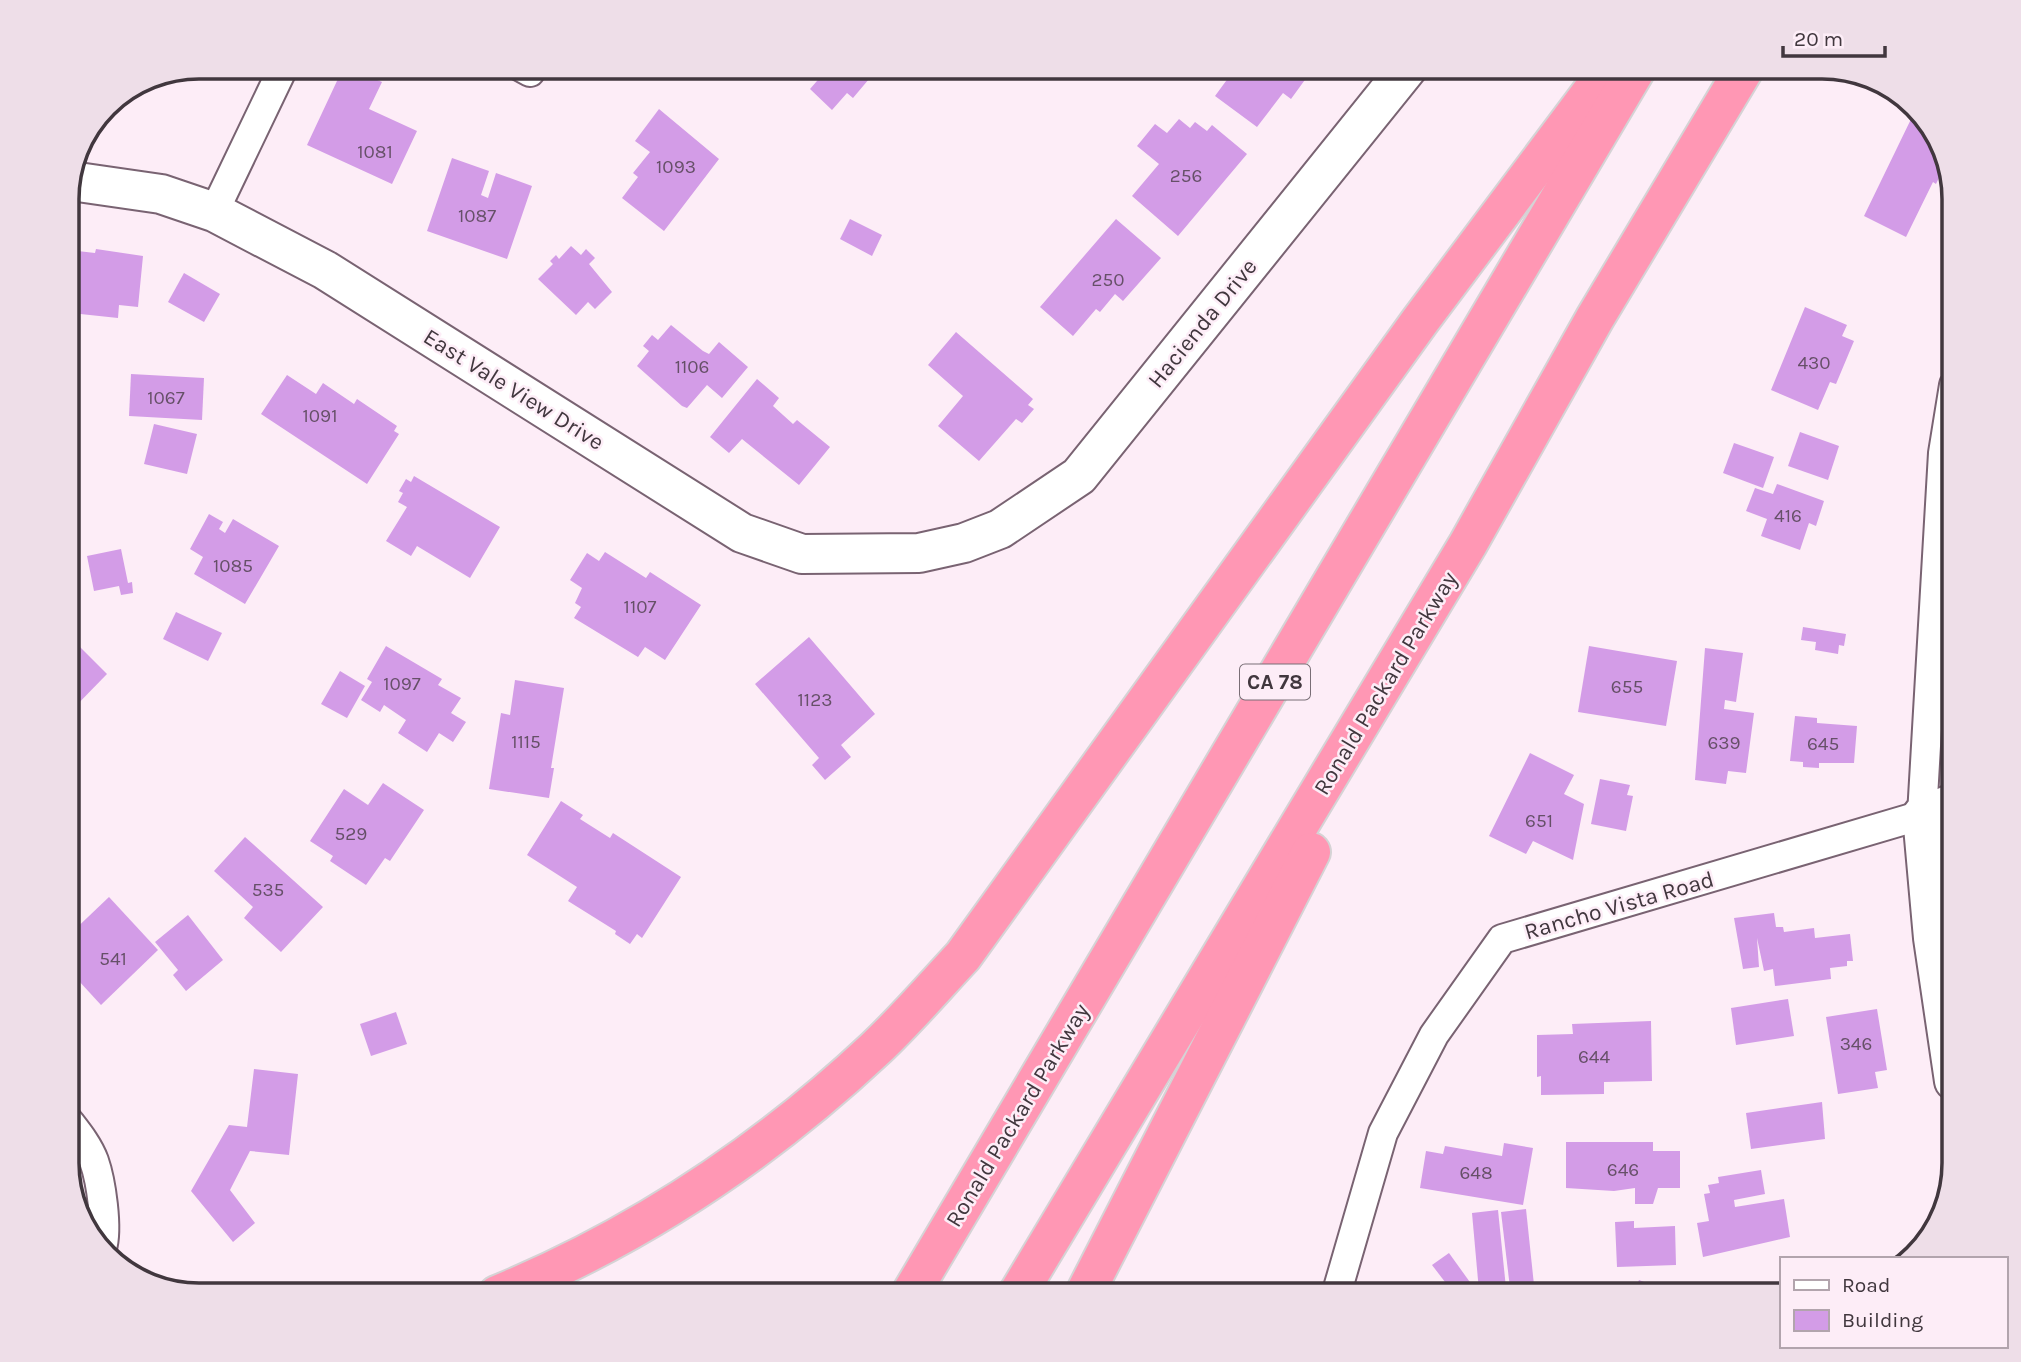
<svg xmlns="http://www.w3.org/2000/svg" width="2021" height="1362" font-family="Karla,sans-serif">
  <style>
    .building { fill: #d39ce7 }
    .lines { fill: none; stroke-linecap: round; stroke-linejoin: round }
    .street-casing { stroke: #796372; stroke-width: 32 }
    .secondary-casing { stroke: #796372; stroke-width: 42 }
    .highway-casing { stroke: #d5d3d5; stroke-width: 42 }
    .street { stroke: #fff; stroke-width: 28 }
    .secondary { stroke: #fff; stroke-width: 38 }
    .highway { stroke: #ff97b4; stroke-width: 38 }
    .labels { text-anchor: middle; stroke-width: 5; stroke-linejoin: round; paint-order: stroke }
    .number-label { font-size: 19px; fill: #665068 }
    .shield { fill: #fdedf7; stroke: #796e76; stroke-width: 2 }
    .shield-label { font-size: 21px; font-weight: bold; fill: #41373e }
    .street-label { font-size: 23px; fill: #41373e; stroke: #fdedf7 }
    .rim { fill: none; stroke: #41373e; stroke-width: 3.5 }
  </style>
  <rect width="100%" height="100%" fill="#fdedf7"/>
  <!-- building -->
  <g class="building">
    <polygon points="344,66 382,82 369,109 417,131 392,184 307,145"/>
    <polygon points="653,66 680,66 659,77"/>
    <polygon points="830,66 872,66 864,75 869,79 853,98 847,93 832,110 810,89"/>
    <polygon points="1237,66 1315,66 1291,99 1283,93 1257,127 1215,96"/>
    <polygon points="659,109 719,159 664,231 622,198 638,177 633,173 650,152 635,141"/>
    <polygon points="1913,115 1920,119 1922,117 1937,133 1945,165 1936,184 1933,182 1906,237 1864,216"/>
    <polygon points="1179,119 1190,128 1195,122 1207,131 1212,125 1247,154 1178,236 1132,196 1159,164 1137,146 1155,124 1167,133"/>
    <polygon points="452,158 489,171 481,195 488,198 496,173 532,186 507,259 427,231"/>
    <polygon points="850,219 882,235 872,256 840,239"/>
    <polygon points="1116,219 1161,258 1123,301 1115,294 1100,312 1096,309 1073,336 1040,307"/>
    <polygon points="571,246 581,255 586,249 595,258 589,264 612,292 595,309 588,302 576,315 538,279 553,264 550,261 556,255 559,259"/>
    <polygon points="96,249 143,256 138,307 119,305 118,318 71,313 72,300 67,300 69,250 95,253"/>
    <polygon points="184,273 220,294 204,322 168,302"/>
    <polygon points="1805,307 1847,325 1842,336 1854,341 1836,384 1830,382 1818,410 1771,390"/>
    <polygon points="671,325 703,351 709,354 719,342 748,367 722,398 707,385 687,408 682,406 637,366 649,351 643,346 652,335 658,340"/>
    <polygon points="956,332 1033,399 1028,405 1034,409 1022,423 1016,419 979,461 938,426 963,396 928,365"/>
    <polygon points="131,374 204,378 202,420 129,416"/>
    <polygon points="287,375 316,394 323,383 354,404 357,399 397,426 394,431 399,434 367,484 261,414"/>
    <polygon points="757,379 779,398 773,406 793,424 797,420 830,447 799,485 742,439 729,453 710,437"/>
    <polygon points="154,424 197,434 187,474 144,464"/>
    <polygon points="1800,432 1839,446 1828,480 1788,466"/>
    <polygon points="1734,443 1774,457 1763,488 1723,473"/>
    <polygon points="414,476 500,527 470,578 417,546 411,556 386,541 407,507 398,502 403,493 399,491 406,479 411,482"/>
    <polygon points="1777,484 1824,501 1816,526 1809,523 1800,550 1761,536 1767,519 1746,511 1755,488 1773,494"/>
    <polygon points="209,514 223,522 219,529 225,533 233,519 279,546 245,604 194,574 203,557 190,549"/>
    <polygon points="121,549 128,583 132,582 133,593 121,595 119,586 94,591 87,556"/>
    <polygon points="605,552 646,578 650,572 701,605 665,660 645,647 638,657 574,618 581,607 575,603 582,588 570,580 587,553 599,561"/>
    <polygon points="176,612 222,633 208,661 163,639"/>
    <polygon points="1803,627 1846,634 1844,646 1839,645 1838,654 1815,650 1816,642 1801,640"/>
    <polygon points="67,634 107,674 67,715"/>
    <polygon points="809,637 875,714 841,745 851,757 825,780 812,765 819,758 755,684"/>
    <polygon points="386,646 442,679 438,685 461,698 451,713 466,722 453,742 439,733 427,752 398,733 406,720 384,705 380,712 361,700 372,682 367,679"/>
    <polygon points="1589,646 1677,661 1666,726 1578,712"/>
    <polygon points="1705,648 1743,653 1736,702 1725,700 1724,709 1754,713 1746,773 1728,771 1726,784 1695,780"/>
    <polygon points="340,671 365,686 347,718 321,704"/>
    <polygon points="515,680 564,688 551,768 554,768 549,798 489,789 501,713 510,715"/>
    <polygon points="1795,716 1817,718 1817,723 1857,726 1854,763 1819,763 1819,768 1803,767 1803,762 1790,761"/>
    <polygon points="1530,753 1574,775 1564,794 1584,804 1573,860 1533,841 1526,854 1489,836"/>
    <polygon points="1600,779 1630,785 1627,795 1633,796 1626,831 1591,824"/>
    <polygon points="383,783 424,810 390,861 385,858 366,885 330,861 333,856 310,841 344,789 368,805"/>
    <polygon points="561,801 583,815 580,819 610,838 613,833 681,877 642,938 637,934 630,944 615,934 616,931 568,901 577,887 527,855"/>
    <polygon points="245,837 323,907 281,952 244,918 253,907 214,871"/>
    <polygon points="109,897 158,950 101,1005 67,968 67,937"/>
    <polygon points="1774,913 1776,927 1783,927 1784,932 1814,928 1815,938 1850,934 1853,961 1847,961 1847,966 1830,968 1831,979 1775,986 1773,969 1764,971 1757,938 1759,967 1743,969 1734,918"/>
    <polygon points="188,915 223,960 186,991 173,975 178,970 155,942"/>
    <polygon points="1788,999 1794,1036 1736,1045 1731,1008"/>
    <polygon points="1877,1009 1887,1070 1875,1072 1878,1088 1838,1094 1826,1017"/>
    <polygon points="396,1012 407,1044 371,1056 360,1024"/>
    <polygon points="1651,1021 1652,1081 1604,1082 1604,1094 1541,1095 1541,1076 1537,1077 1537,1035 1573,1034 1572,1024"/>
    <polygon points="254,1069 298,1074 289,1155 250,1151 230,1190 255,1223 233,1242 191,1191 229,1125 247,1127"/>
    <polygon points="1822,1102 1825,1139 1751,1149 1746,1113"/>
    <polygon points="1566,1142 1653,1142 1653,1151 1680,1151 1680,1188 1658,1188 1653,1204 1635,1204 1635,1188 1614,1191 1566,1188"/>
    <polygon points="1504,1143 1533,1148 1523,1205 1420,1188 1426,1151 1443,1154 1445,1146 1502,1156"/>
    <polygon points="1761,1170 1765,1194 1734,1200 1735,1207 1784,1199 1790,1237 1703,1257 1697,1223 1709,1221 1704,1194 1710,1193 1708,1185 1719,1183 1718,1177"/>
    <polygon points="1526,1209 1534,1285 1510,1288 1501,1212"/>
    <polygon points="1498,1210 1506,1288 1479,1291 1472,1213"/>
    <polygon points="1634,1221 1634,1228 1675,1226 1676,1265 1617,1267 1615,1222"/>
    <polygon points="1449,1253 1477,1292 1473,1295 1455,1295 1432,1265"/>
    <polygon points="1639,1280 1677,1295 1632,1295"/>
  </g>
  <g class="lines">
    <defs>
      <g id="street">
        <polyline points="519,66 530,72"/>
        <polyline points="214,212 284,66"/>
        <path d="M 67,1119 C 77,1132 88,1145 94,1161 C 101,1181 108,1228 102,1248"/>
        <polyline points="1336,1295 1383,1133 1434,1035 1502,939 1922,815 1943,453 1954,385"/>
      </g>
      <g id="secondary">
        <polyline points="71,181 161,194 214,212 325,270 742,533 802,554 919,553 964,543 1000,529 1079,476 1409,66"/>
        <polyline points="1954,803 1922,815 1933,938 1954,1081"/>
      </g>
      <g id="highway">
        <path d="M 497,1295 C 637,1237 764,1153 875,1049 C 906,1020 934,987 963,956 L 1420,321 L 1611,66"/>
        <polyline points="910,1295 1638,66"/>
        <polyline points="1017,1295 1468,544 1595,318 1746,66"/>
        <polyline points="1084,1295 1311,852"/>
      </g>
    </defs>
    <!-- street casing -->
    <use href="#street" class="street-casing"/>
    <!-- secondary casing -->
    <use href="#secondary" class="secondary-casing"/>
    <!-- highway casing -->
    <use href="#highway" class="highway-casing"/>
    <!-- street -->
    <use href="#street" class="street"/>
    <!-- secondary -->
    <use href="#secondary" class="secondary"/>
    <!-- highway -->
    <use href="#highway" class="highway"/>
  </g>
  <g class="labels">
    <!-- number labels -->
    <g class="number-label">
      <text x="375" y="158">1081</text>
      <text x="676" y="173">1093</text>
      <text x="1186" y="182">256</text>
      <text x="477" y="222">1087</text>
      <text x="1108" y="286">250</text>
      <text x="1814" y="369">430</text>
      <text x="692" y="373">1106</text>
      <text x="166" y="404">1067</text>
      <text x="320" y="422">1091</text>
      <text x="1788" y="522">416</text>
      <text x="233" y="572">1085</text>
      <text x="640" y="613">1107</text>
      <text x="402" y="690">1097</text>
      <text x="1627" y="693">655</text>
      <text x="815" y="706">1123</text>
      <text x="526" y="748">1115</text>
      <text x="1724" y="749">639</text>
      <text x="1823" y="750">645</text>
      <text x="1539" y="827">651</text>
      <text x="351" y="840">529</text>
      <text x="268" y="896">535</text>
      <text x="113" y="965">541</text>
      <text x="1856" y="1050">346</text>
      <text x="1594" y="1063">644</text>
      <text x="1623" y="1176">646</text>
      <text x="1476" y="1179">648</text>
    </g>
    <!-- shield labels -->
    <rect class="shield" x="1240" y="664.5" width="70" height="35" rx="5"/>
    <g class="shield-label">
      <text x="1275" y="689">CA 78</text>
    </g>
    <!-- street labels -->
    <g class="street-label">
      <text transform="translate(1202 323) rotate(-51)" y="8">Hacienda Drive</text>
      <text transform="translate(514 389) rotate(32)" y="8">East Vale View Drive</text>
      <text transform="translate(1385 683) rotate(-59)" y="8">Ronald Packard Parkway</text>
      <text transform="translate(1619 905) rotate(-16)" y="8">Rancho Vista Road</text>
      <text transform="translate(1017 1115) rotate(-59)" y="8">Ronald Packard Parkway</text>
    </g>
  </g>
  <!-- crop -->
  <path d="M0 0H2021V1362H0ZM199 79H1822A120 120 0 0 1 1942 199V1163A120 120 0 0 1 1822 1283H199A120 120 0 0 1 79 1163V199A120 120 0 0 1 199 79Z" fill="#eedee8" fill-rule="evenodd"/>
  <path class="rim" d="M199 79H1822A120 120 0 0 1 1942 199V1163A120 120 0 0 1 1822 1283H199A120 120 0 0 1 79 1163V199A120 120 0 0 1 199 79Z"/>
  <!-- legend -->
  <rect x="1780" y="1257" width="228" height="91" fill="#fdedf7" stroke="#b2a4ad" stroke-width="2"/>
  <rect x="1794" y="1280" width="35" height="10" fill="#ffffff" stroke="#b2a4ad" stroke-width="2"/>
  <text x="1842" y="1292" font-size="21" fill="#41373e">Road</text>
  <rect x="1794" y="1310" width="35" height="21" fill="#d39ce7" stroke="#b2a4ad" stroke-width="2"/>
  <text x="1842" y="1327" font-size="21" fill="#41373e">Building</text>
  <!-- scale -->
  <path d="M1783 46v10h102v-10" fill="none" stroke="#41373e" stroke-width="3.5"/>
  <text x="1794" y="46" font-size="21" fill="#41373e" stroke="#fdedf7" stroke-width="5" paint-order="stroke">20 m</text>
</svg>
